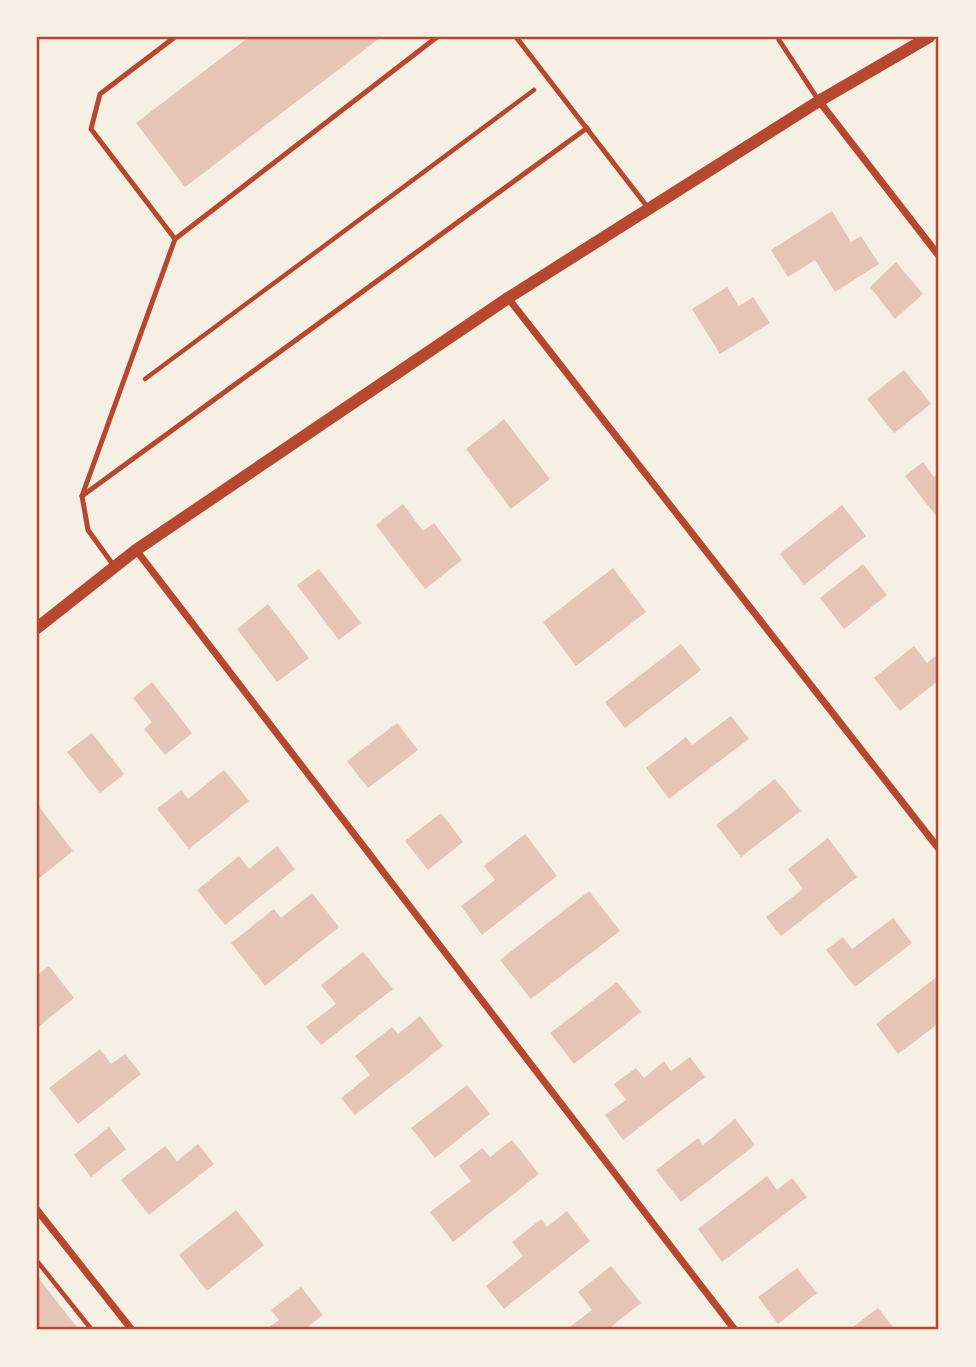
<svg xmlns="http://www.w3.org/2000/svg" width="976" height="1367" font-family="Ubuntu,sans-serif">
  <style>
    .building { fill: #e6c5b7 }
    .lines { fill: none; stroke-linecap: round; stroke-linejoin: round }
    .path { stroke: #b5482f; stroke-width: 4.5 }
    .service { stroke: #b5482f; stroke-width: 5 }
    .minor { stroke: #b5482f; stroke-width: 7 }
    .tertiary { stroke: #b5482f; stroke-width: 12 }
    .neatline { fill: none; stroke: #b5482f; stroke-width: 2.5 }
  </style>
  <rect width="100%" height="100%" fill="#f6efe4"/>
  <!-- building -->
  <g class="building">
    <polygon points="249,37 381,37 185,187 136,123"/>
    <polygon points="832,211 851,242 861,236 879,264 835,292 815,260 788,277 771,250"/>
    <polygon points="896,262 923,294 895,319 870,287"/>
    <polygon points="727,287 739,306 753,297 770,323 720,354 692,309"/>
    <polygon points="904,370 931,404 894,433 867,399"/>
    <polygon points="504,419 550,479 511,509 466,449"/>
    <polygon points="923,462 934,477 939,473 939,516 937,517 905,476"/>
    <polygon points="403,504 423,531 434,523 462,560 425,589 376,525"/>
    <polygon points="842,505 866,536 804,585 780,554"/>
    <polygon points="863,564 887,595 844,629 820,598"/>
    <polygon points="613,568 646,612 576,666 543,622"/>
    <polygon points="319,569 361,623 339,640 297,585"/>
    <polygon points="268,604 309,658 277,682 237,629"/>
    <polygon points="681,644 701,670 625,728 605,702"/>
    <polygon points="914,646 927,663 939,653 939,680 900,711 874,678"/>
    <polygon points="152,682 192,733 165,755 144,729 152,722 133,698"/>
    <polygon points="731,716 749,739 669,799 646,768 686,737 692,745"/>
    <polygon points="397,723 418,750 368,788 347,761"/>
    <polygon points="92,733 124,774 100,793 67,752"/>
    <polygon points="224,770 249,801 189,849 157,809 181,790 188,799"/>
    <polygon points="775,779 801,811 741,857 716,825"/>
    <polygon points="37,804 73,851 37,880"/>
    <polygon points="441,813 463,842 428,870 405,841"/>
    <polygon points="525,834 557,876 482,935 461,906 495,880 484,866"/>
    <polygon points="828,838 857,877 781,936 766,917 803,889 788,869"/>
    <polygon points="277,846 295,869 225,925 197,890 239,856 249,869"/>
    <polygon points="589,891 620,931 531,999 500,960"/>
    <polygon points="312,893 339,927 265,986 231,943 274,909 281,918"/>
    <polygon points="893,918 912,943 855,987 826,950 843,937 852,949"/>
    <polygon points="363,952 393,989 321,1045 306,1027 336,1004 321,985"/>
    <polygon points="49,966 74,998 37,1028 37,975"/>
    <polygon points="939,975 939,1023 898,1054 876,1024"/>
    <polygon points="617,982 641,1012 574,1064 550,1033"/>
    <polygon points="420,1016 443,1046 355,1115 341,1098 370,1075 355,1056 392,1027 398,1034"/>
    <polygon points="100,1049 111,1064 125,1054 141,1074 78,1124 49,1088"/>
    <polygon points="690,1057 705,1077 623,1140 605,1115 626,1100 614,1084 636,1068 644,1078 664,1061 671,1071"/>
    <polygon points="467,1085 490,1114 435,1158 411,1128"/>
    <polygon points="735,1119 755,1145 681,1202 656,1170 698,1138 703,1145"/>
    <polygon points="109,1127 126,1149 91,1177 74,1155"/>
    <polygon points="512,1140 539,1174 453,1242 430,1212 471,1181 459,1166 482,1148 490,1157"/>
    <polygon points="198,1144 214,1164 149,1215 121,1180 165,1146 177,1161"/>
    <polygon points="767,1176 777,1190 792,1178 807,1197 722,1262 698,1229"/>
    <polygon points="236,1210 264,1245 207,1291 179,1255"/>
    <polygon points="567,1211 590,1241 504,1309 486,1286 523,1256 512,1242 541,1219 547,1227"/>
    <polygon points="611,1266 641,1303 607,1330 566,1330 592,1310 578,1292"/>
    <polygon points="797,1268 817,1293 778,1324 758,1297"/>
    <polygon points="37,1276 79,1330 37,1330"/>
    <polygon points="301,1287 323,1315 303,1330 265,1330 279,1320 271,1310"/>
    <polygon points="878,1308 895,1330 849,1330"/>
  </g>
  <g class="lines">
    <!-- path -->
    <g class="path">
      <polyline points="145,379 534,90"/>
      <polyline points="37,1261 92,1330"/>
    </g>
    <!-- service -->
    <g class="service">
      <polyline points="516,37 649,209"/>
      <polyline points="779,40 819,101"/>
      <polyline points="175,239 437,37"/>
      <polyline points="82,496 587,128"/>
      <polyline points="114,566 88,530 82,496 175,239 91,129 100,94 175,37"/>
    </g>
    <!-- minor -->
    <g class="minor">
      <polyline points="819,101 939,256"/>
      <polyline points="508,298 939,849"/>
      <polyline points="136,550 735,1330"/>
      <polyline points="37,1210 132,1330"/>
    </g>
    <!-- tertiary -->
    <polyline class="tertiary" points="37,628 136,550 508,298 819,101 929,37"/>
  </g>
  <!-- border -->
  <rect width="976" height="1367" fill="none" stroke="#f6efe4" stroke-width="77"/>
  <rect x="38" y="38" width="899" height="1290" class="neatline"/>
</svg>
